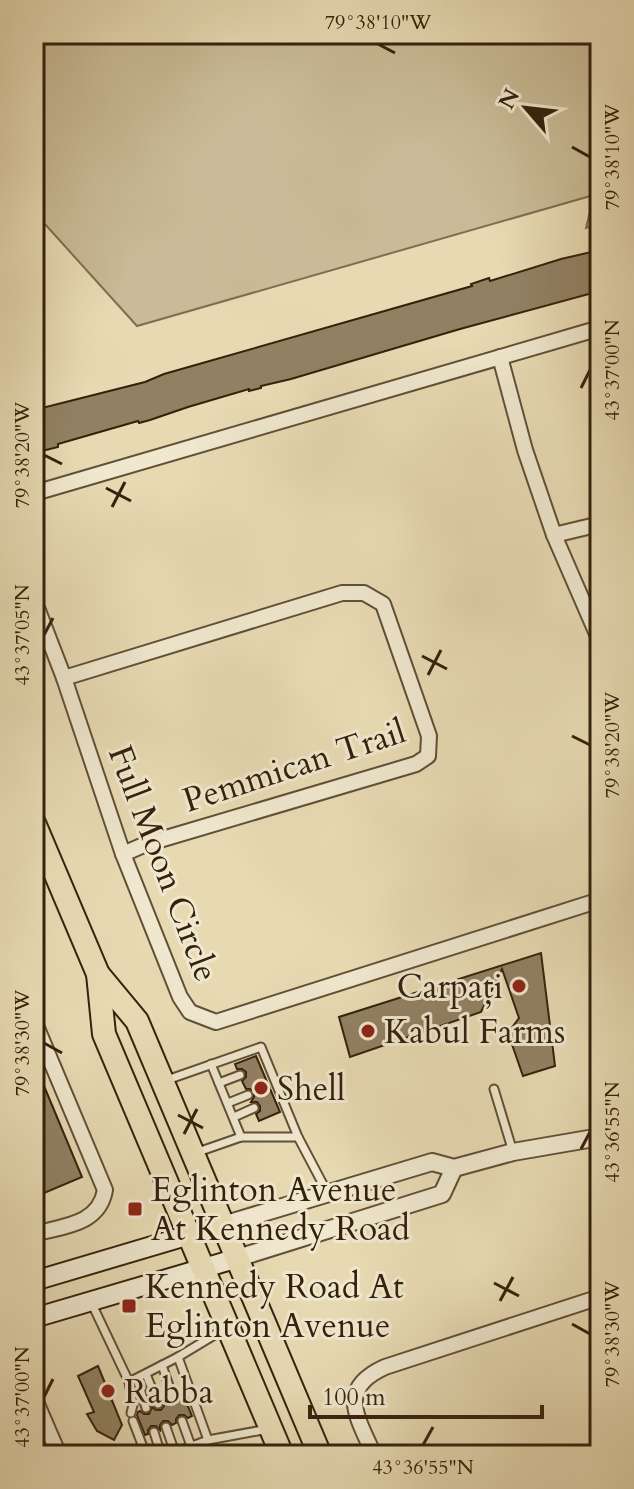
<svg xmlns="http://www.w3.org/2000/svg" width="634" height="1489" font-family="Cardo,serif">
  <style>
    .green { fill: #c9bb97; stroke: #7e6e52; stroke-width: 2 }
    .building { fill: #918163; stroke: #34210c; stroke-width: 2 }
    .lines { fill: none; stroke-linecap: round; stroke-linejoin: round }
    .service-casing { stroke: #614f36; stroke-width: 11 }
    .minor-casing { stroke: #614f36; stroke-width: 18 }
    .tertiary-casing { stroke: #614f36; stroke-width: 20 }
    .secondary-casing { stroke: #34210c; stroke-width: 22 }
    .primary-casing { stroke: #34210c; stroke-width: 26 }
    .service { stroke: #efe7ce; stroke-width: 7 }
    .minor { stroke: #efe7ce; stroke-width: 14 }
    .tertiary { stroke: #efe7ce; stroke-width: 16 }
    .secondary { stroke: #efe7ce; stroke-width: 18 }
    .primary { stroke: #e7dab3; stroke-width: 22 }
    .ticks { fill: none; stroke: #34210c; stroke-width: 3 }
    .poi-dot { fill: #8f2418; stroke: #efe7ce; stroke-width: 3 }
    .labels { text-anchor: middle; stroke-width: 6; stroke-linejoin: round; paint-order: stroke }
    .street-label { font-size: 34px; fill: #34210c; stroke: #efe7ce }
    .poi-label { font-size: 34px; fill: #34210c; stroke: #efe7ce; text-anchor: start }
    .neatline { fill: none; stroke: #34210c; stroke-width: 3 }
    .ticks-label { font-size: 20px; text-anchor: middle; fill: #34210c }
  </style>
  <rect width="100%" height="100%" fill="#e7dab3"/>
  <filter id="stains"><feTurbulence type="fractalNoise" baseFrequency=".0025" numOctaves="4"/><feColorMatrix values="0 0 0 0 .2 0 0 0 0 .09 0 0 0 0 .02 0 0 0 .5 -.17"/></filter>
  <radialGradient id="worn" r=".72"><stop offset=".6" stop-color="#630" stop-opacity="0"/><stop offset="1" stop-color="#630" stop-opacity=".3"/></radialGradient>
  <!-- green -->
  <polygon class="green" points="34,34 600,34 600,223 586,228 594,195 137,326 34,212"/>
  <!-- building -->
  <g class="building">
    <polygon points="600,250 600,291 460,329 291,379 261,386 261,388 249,391 249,389 188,407 150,420 139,423 138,421 58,444 58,447 34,453 34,410 145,382 164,374 472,286 471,284 489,278 490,281 561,259"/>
    <polygon points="541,953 555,1066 523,1076 508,1033 519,1018 502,969 481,1012 350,1057 339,1017"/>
    <polygon points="256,1056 280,1112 259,1121 256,1114 260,1111 260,1106 257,1102 251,1102 254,1097 254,1092 250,1089 246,1089 242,1081 246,1077 246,1072 242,1069 237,1069 235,1064"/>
    <polygon points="34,1062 82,1177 37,1196 34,1189"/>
    <polygon points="98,1366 122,1425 114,1440 97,1431 87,1414 94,1412 78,1376"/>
    <polygon points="183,1394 192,1416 188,1418 184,1415 179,1415 176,1419 176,1423 172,1425 168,1421 163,1421 160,1425 160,1430 156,1426 151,1426 148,1430 148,1434 145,1435 137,1415 138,1412 140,1411 144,1414 149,1414 152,1407 156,1410 161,1410 164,1406 164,1401 167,1400 171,1404 176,1404 179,1400 179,1396"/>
  </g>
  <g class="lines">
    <defs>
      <g id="service">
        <polyline points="211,1064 241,1137"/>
        <polyline points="167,1080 261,1047 298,1137 327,1192"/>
        <polyline points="219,1083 240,1075"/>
        <polyline points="494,1089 513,1152"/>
        <polyline points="228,1103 248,1095"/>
        <polyline points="234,1117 254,1108"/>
        <polyline points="195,1153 241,1137 298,1137"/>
        <polyline points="91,1302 129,1382 178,1357 226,1328"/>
        <polyline points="162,1365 173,1398"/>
        <polyline points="146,1374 158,1404"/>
        <polyline points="137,1379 146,1408"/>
        <polyline points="129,1382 133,1405 131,1413"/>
        <polyline points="133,1421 146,1455"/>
        <polyline points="182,1421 191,1446"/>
        <polyline points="166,1427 175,1453"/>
        <polyline points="154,1432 161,1455"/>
        <polyline points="208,1440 268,1429"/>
        <polyline points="168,1455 208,1440 178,1357"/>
      </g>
      <g id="minor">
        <polyline points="500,357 525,450 554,535 600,641"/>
        <polyline points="34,495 38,492 600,328"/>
        <polyline points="554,535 600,524"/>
        <polyline points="34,600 64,678 123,854 180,997 190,1012 216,1022 600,900"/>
        <polyline points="64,678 342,593 364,593 383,604 429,736 428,756 416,764 146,844 123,854"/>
        <path d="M 34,1021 L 105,1190 C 99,1225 63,1226 34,1234"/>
        <polyline points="34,1397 59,1455"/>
        <path d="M 374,1455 C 358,1418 336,1389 385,1367 L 600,1297"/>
      </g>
      <g id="tertiary">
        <polyline points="223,1225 432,1162 454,1168 513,1152 600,1137"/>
        <polyline points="238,1258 442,1194 454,1168"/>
      </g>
      <g id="secondary">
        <polyline points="34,1281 223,1225"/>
        <polyline points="34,1318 238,1258"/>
      </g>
      <g id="primary">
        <polyline points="34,823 98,974 104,1034 282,1455"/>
        <polyline points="98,974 137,1021 320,1455"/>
      </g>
    </defs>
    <!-- service casing -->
    <use href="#service" class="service-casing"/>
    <!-- minor casing -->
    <use href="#minor" class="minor-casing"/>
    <!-- tertiary casing -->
    <use href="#tertiary" class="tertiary-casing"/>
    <!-- secondary casing -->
    <use href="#secondary" class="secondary-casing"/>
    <!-- primary casing -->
    <use href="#primary" class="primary-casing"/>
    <!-- service -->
    <use href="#service" class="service"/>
    <!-- minor -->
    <use href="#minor" class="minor"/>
    <!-- tertiary -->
    <use href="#tertiary" class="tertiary"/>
    <!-- secondary -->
    <use href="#secondary" class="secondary"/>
    <!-- primary -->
    <use href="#primary" class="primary"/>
  </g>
  <!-- ticks -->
  <path class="ticks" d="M 378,44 L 395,53M 572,147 L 590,157M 581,388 L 590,370M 44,455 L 62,464M 106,488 L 131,501M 112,507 L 125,482M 44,635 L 53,618M 422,656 L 447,669M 428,675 L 441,650M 572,736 L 590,745M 44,1043 L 62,1053M 178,1115 L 203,1128M 184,1134 L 197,1109M 581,1149 L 590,1132M 494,1283 L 519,1296M 500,1301 L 513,1277M 572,1324 L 590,1334M 44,1397 L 53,1379M 423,1445 L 433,1427"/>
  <!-- markers -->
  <g class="poi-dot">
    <circle cx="519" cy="986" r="8"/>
    <circle cx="368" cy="1031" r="8"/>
    <circle cx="261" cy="1088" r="8"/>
    <rect x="127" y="1201" width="16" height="16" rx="4"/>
    <rect x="121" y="1298" width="16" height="16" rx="4"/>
    <circle cx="108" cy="1391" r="8"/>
  </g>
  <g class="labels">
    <!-- street labels -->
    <g class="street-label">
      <text transform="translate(294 765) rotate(-18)" y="12">Pemmican Trail</text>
      <text transform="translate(164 863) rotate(69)" y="12">Full Moon Circle</text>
    </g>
    <!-- poi labels -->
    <g class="poi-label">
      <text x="503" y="998" text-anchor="end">Carpați</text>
      <text x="384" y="1043">Kabul Farms</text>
      <text x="277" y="1100">Shell</text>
      <text x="151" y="1201">Eglinton Avenue<tspan x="151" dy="39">At Kennedy Road</tspan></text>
      <text x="145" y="1298">Kennedy Road At<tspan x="145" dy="39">Eglinton Avenue</tspan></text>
      <text x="124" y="1403">Rabba</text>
    </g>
  </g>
  <!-- margin -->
  <rect width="634" height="1489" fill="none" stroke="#e7dab3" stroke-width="88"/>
  <!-- north arrow -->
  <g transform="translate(526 108) rotate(298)" stroke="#efe7ce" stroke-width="6" paint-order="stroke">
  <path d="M0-6L14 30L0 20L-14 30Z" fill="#34210c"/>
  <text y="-12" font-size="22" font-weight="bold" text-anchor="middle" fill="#34210c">N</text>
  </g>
  <!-- scale -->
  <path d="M310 1405v12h232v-12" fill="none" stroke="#34210c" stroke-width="4"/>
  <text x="322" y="1405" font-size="24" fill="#34210c" stroke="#efe7ce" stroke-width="6" paint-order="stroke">100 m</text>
  <rect x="44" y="44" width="546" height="1401" class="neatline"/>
  <g class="ticks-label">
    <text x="378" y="29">79°38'10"W</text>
    <text transform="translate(612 157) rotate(-90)" y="7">79°38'10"W</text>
    <text transform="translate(612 370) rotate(-90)" y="7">43°37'00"N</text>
    <text transform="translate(22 455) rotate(-90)" y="7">79°38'20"W</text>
    <text transform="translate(22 635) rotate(-90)" y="7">43°37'05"N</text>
    <text transform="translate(612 745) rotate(-90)" y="7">79°38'20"W</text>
    <text transform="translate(22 1043) rotate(-90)" y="7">79°38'30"W</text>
    <text transform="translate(612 1132) rotate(-90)" y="7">43°36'55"N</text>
    <text transform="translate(612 1334) rotate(-90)" y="7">79°38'30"W</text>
    <text transform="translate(22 1397) rotate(-90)" y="7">43°37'00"N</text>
    <text x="423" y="1474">43°36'55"N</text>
  </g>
  <rect width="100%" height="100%" filter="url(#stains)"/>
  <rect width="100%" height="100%" fill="url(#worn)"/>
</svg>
